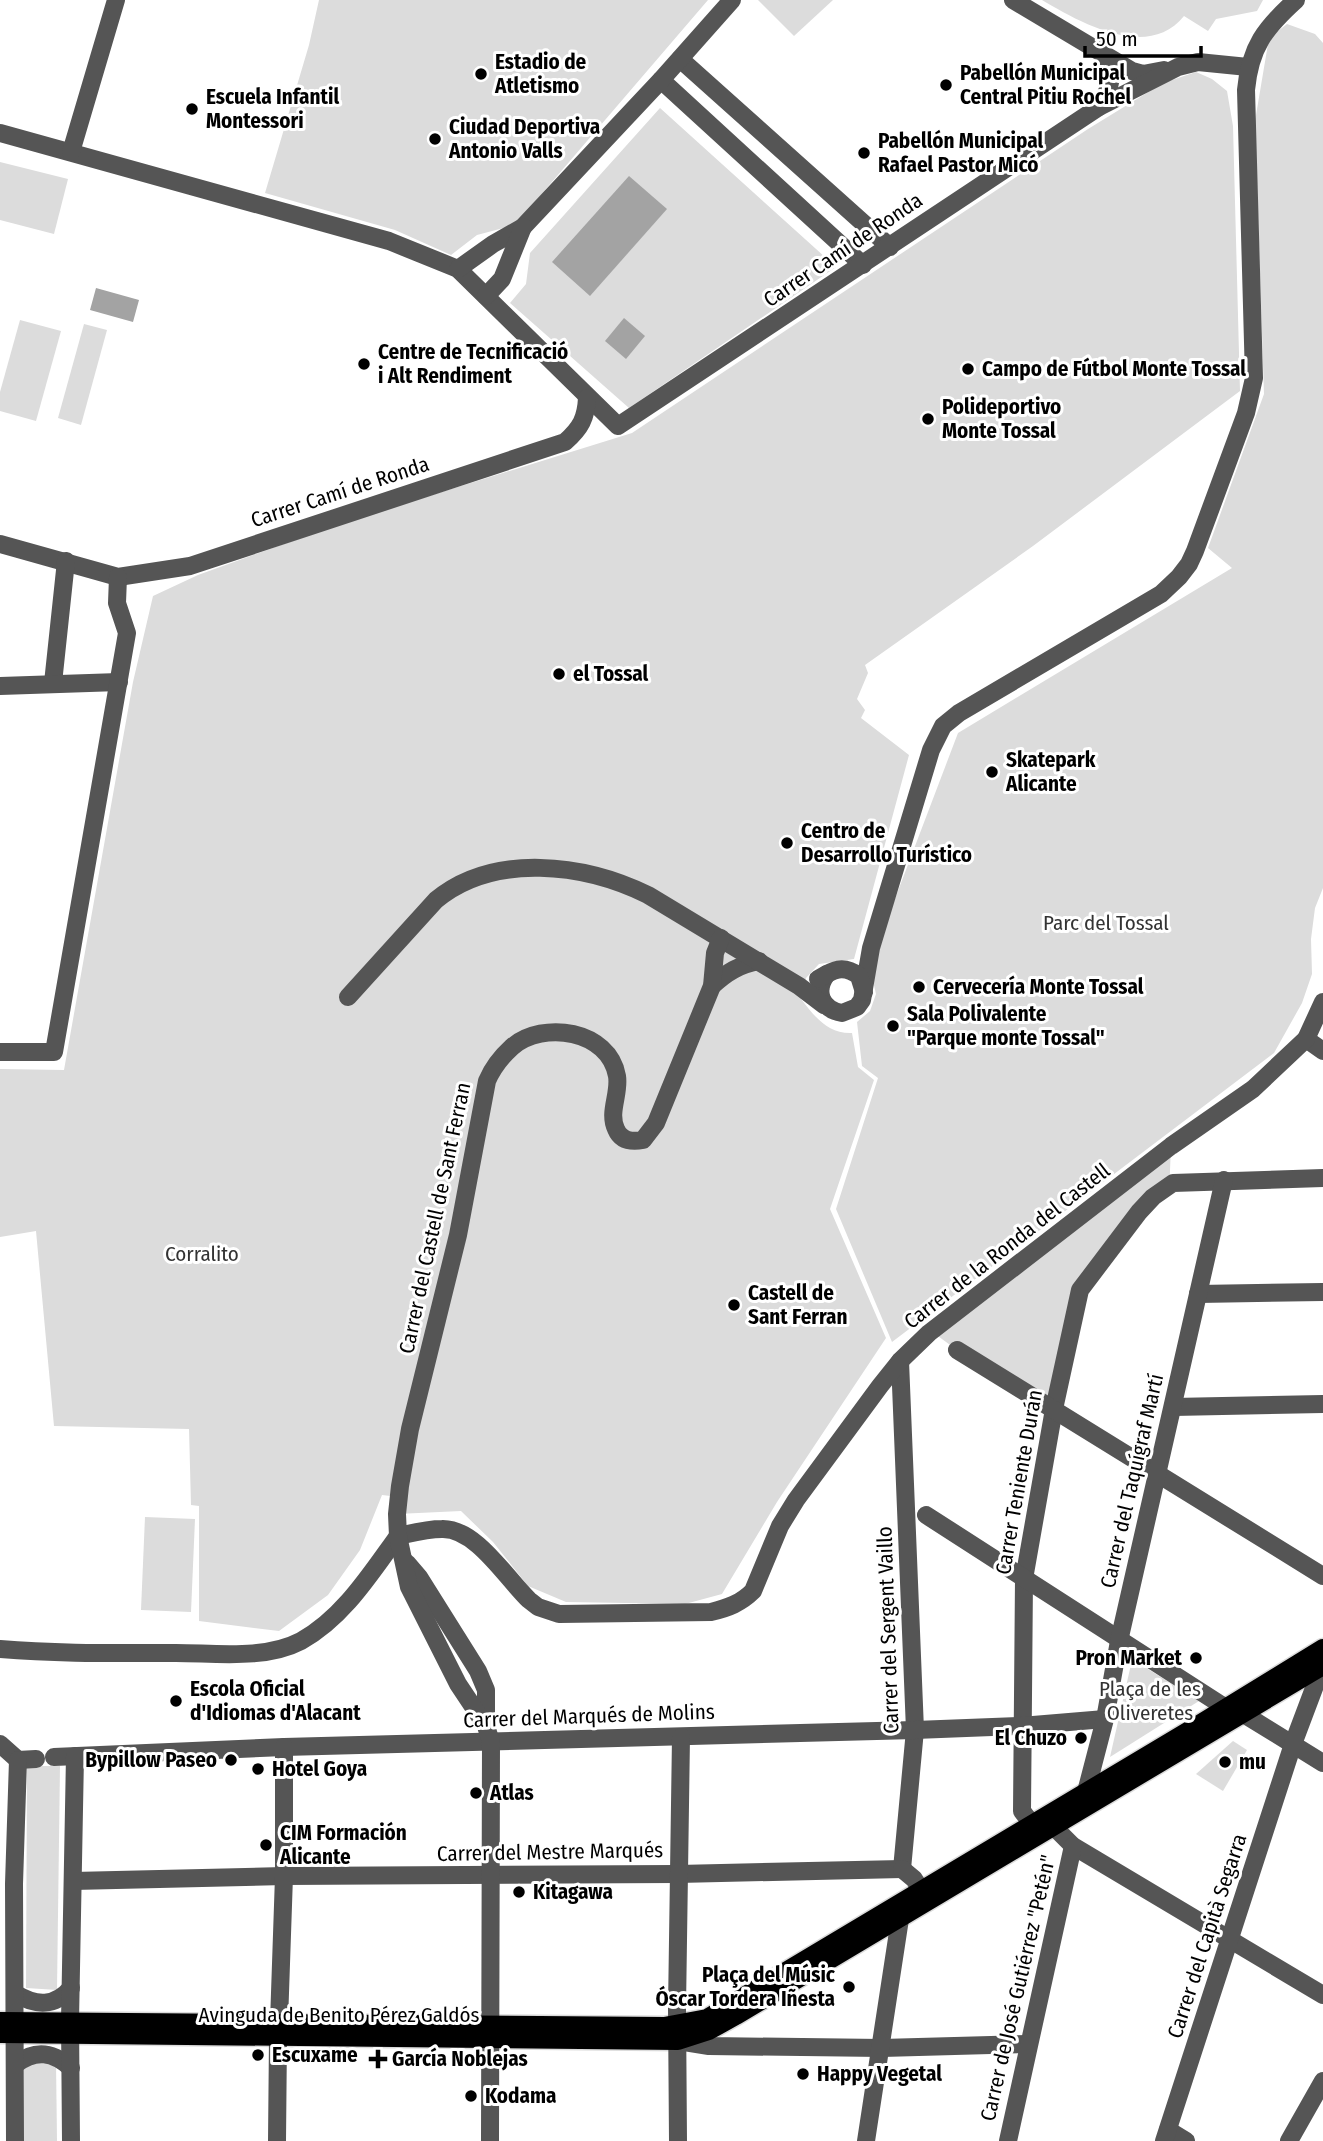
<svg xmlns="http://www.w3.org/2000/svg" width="1323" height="2141" font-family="'Fira Sans Condensed',sans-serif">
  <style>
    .green { fill: #dcdcdc }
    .water { fill: #a3a3a3 }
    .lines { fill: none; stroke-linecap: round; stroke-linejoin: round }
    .major-casing { stroke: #dbdbdb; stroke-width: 21 }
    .minor { stroke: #555; stroke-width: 18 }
    .major { stroke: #000; stroke-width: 18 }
    .poi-dot { fill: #000; stroke: #fff; stroke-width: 2.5 }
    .labels { text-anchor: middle; stroke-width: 6; stroke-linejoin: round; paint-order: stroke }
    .poi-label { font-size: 21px; font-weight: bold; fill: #000; stroke: #fff; text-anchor: start }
    .street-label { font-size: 21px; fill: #000; stroke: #fff }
    .park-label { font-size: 21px; fill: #333; stroke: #fff }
  </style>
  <rect width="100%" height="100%" fill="#fff"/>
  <!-- green -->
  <g class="green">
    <polygon points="319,0 708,0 515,225 477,235 451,255 395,230 265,193 309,45"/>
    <polygon points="758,0 833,0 794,36"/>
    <path d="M 1042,0 L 1263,0 L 1257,11 L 1216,19 L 1208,31 L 1184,16 C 1148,61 1081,23 1042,0 Z"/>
    <polygon points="1287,24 1315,34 1323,43 1323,888 1315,908 1311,939 1312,974 1302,1003 1274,1053 892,1342 836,1209 878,1078 862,1066 857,1022 870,1011 876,994 871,972 893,904 958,733 1232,568 1208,548 1264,394 1255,121 1269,38"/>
    <path d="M 1196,72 L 1212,79 L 1227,91 L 1233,126 L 1240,391 L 1033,546 L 865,665 L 868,673 L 857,699 L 865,710 L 861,718 L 909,755 L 854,959 L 819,964 L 806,978 L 801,999 C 815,1017 828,1034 852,1033 L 858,1067 L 874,1080 L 830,1209 L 886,1338 L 777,1502 L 722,1594 L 685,1604 L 566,1602 L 528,1586 L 493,1542 L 461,1511 L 397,1514 L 399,1497 L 382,1495 L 360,1550 L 328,1595 L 279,1631 L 199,1621 L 199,1506 L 191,1505 L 189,1429 L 54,1426 L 36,1231 L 0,1237 L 0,1069 L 64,1070 L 133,682 L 153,596 L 198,575 L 345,522 L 632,433 L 1088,129 L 1163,83 Z"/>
    <polygon points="660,108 836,267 629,408 510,303 526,284 530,253"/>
    <polygon points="0,162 68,179 54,234 0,220"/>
    <polygon points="20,320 61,331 36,421 0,411 0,392"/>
    <polygon points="84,324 107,330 81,425 58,418"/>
    <polygon points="1171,1146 1169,1195 1139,1212 1080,1290 1054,1409 957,1350 931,1331"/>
    <polygon points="145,1517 195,1519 191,1612 141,1610"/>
    <polygon points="1132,1659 1199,1701 1110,1757 1132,1660"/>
    <polygon points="1233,1741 1247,1750 1223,1791 1196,1774"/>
    <polygon points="27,1766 60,1766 57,1990 26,1988"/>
    <polygon points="56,2062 57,2141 24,2141 24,2064"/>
  </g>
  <!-- water -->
  <g class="water">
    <polygon points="629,176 667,209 590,296 552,262"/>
    <polygon points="96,288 139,300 133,322 90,310"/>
    <polygon points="624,318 645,336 626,359 605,341"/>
  </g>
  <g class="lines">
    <defs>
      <g id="major">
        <polyline points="0,2021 664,2026 707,2018 1191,1729 1323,1648"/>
        <polyline points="0,2034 678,2041 709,2031 736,2016 1323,1666"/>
      </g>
    </defs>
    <!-- major casing -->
    <use href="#major" class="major-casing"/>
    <!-- minor -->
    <g class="minor">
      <polyline points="1013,0 1132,71 1143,74 1164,70"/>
      <polyline points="680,59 890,247"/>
      <polyline points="661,80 863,265"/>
      <path d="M 1099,107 C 1111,85 1115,80 1104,56"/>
      <polyline points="0,133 389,241 458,269 618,426 1099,107 1178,67 1198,62 1248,67"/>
      <polyline points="71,152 116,0"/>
      <polyline points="458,269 493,244 523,227 661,80 732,0"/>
      <polyline points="486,296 502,279 523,227"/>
      <path d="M 0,544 L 118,577 L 190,566 L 565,442 C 581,428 586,418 587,398"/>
      <polyline points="53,683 66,561"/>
      <polyline points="0,686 119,682"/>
      <path d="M 827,974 C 814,991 821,1009 842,1013 L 857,1007 L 862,1000 L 871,948 L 931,750 L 943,726 L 959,713 L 1161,594 L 1179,577 L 1189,564 L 1195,551 L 1246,413 L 1254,378 L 1246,90 C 1250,47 1265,28 1296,0"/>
      <path d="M 818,979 C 833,970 843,964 859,976 L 864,992"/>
      <path d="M 712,986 C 727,972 739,965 759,961"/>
      <path d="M 348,997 L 436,900 C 494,852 585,864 648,895 L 799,986 L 824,1005"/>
      <polyline points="1306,1039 1323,1051"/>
      <polyline points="0,1052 54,1052 127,633 117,603 118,577"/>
      <polyline points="1323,1178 1173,1183 1153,1197 1139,1212 1080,1290 1054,1409 1024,1579 1022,1811 1031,1823 1054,1827 1073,1846 1323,1995"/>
      <polyline points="1198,1294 1323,1292"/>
      <polyline points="957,1350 1323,1576"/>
      <polyline points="900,1361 915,1730 902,1869"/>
      <polyline points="1173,1407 1323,1404"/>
      <polyline points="926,1515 1226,1708"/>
      <path d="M 398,1536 C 412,1533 427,1529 442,1529 C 476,1528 506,1578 529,1600 L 538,1607 L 559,1614 L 711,1612 C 728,1608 741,1603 753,1591 L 780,1526 L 796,1500 L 880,1386 L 900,1361 L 929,1333 L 1171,1146 L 1253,1089 L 1306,1039 L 1323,1002"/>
      <polyline points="407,1563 419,1577 478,1671 486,1690 486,1726"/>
      <path d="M 0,1649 C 58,1654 117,1653 176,1653 C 215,1653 265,1660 301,1641 C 343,1618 371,1573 398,1536"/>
      <polyline points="1242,1713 1323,1763"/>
      <polyline points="0,1744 18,1760"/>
      <polyline points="54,1757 284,1747 915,1730 1021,1726 1105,1719"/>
      <polyline points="18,1760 36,1759"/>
      <polyline points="1086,1792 1105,1719 1119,1641 1224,1180"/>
      <polyline points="73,1881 284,1876 678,1874 902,1869"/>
      <path d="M 16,1994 C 36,2006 55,2007 71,1988"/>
      <polyline points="279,2022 284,1876 284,1747"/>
      <polyline points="678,2041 709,2046 882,2048 1028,2044"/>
      <path d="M 16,2064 C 36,2049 53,2052 71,2068"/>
      <polyline points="1168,2130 1186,2141"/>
      <polyline points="15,2141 14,1884 18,1760"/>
      <polyline points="71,2141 70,2021 75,1756"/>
      <polyline points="277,2141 278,2037"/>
      <path d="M 490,2141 L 491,1742 L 486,1726 L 458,1684 L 409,1587 L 398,1536 L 397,1514 L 400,1486 L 410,1429 L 458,1235 L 487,1081 C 493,1067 501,1057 512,1047 C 543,1020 609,1030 617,1076 C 620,1094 608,1112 616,1129 C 621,1141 632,1142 643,1140 L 656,1123 L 712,986 L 715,953 L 721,938"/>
      <polyline points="678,2141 677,2008 681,1737"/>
      <polyline points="866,2141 900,1919 921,1890 914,1879 902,1869"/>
      <polyline points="1008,2141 1073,1846"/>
      <polyline points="1164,2141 1293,1744 1322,1667"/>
      <polyline points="1289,2141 1323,2081"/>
    </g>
    <!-- major -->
    <use href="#major" class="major"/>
  </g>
  <!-- markers -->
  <g class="poi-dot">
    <circle cx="481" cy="74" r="7"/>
    <circle cx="946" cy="85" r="7"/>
    <circle cx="192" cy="109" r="7"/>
    <circle cx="435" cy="139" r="7"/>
    <circle cx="864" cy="153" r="7"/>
    <circle cx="364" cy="364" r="7"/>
    <circle cx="968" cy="369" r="7"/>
    <circle cx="928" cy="419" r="7"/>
    <circle cx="559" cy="674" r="7"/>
    <circle cx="992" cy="772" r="7"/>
    <circle cx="787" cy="843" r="7"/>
    <circle cx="919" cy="987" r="7"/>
    <circle cx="893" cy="1026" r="7"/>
    <circle cx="734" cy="1305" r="7"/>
    <circle cx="1196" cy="1658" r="7"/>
    <circle cx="176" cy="1701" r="7"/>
    <circle cx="1081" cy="1738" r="7"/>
    <circle cx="231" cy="1760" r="7"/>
    <circle cx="1225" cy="1762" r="7"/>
    <circle cx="258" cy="1769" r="7"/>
    <circle cx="476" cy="1793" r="7"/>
    <circle cx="266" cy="1845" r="7"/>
    <circle cx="519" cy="1892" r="7"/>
    <circle cx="849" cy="1987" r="7"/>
    <circle cx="258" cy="2055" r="7"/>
    <path d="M374.5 2048.5h7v7h7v7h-7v7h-7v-7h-7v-7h7z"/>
    <circle cx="803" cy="2074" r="7"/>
    <circle cx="471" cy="2096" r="7"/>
  </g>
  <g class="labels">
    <!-- poi labels -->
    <g class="poi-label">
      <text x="495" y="69">Estadio de<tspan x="495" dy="24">Atletismo</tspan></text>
      <text x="960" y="80">Pabellón Municipal<tspan x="960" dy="24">Central Pitiu Rochel</tspan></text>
      <text x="206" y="104">Escuela Infantil<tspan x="206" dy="24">Montessori</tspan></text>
      <text x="449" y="134">Ciudad Deportiva<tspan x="449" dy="24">Antonio Valls</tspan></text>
      <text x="878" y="148">Pabellón Municipal<tspan x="878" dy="24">Rafael Pastor Micó</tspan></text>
      <text x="378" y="359">Centre de Tecnificació<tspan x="378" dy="24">i Alt Rendiment</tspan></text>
      <text x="982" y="376">Campo de Fútbol Monte Tossal</text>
      <text x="942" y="414">Polideportivo<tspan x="942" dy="24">Monte Tossal</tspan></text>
      <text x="573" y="681">el Tossal</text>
      <text x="1006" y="767">Skatepark<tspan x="1006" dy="24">Alicante</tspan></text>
      <text x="801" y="838">Centro de<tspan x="801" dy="24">Desarrollo Turístico</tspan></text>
      <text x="933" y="994">Cervecería Monte Tossal</text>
      <text x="907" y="1021">Sala Polivalente<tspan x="907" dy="24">"Parque monte Tossal"</tspan></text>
      <text x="748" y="1300">Castell de<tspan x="748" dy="24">Sant Ferran</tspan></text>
      <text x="1182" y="1665" text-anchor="end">Pron Market</text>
      <text x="190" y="1696">Escola Oficial<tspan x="190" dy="24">d'Idiomas d'Alacant</tspan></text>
      <text x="1067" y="1745" text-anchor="end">El Chuzo</text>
      <text x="217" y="1767" text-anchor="end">Bypillow Paseo</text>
      <text x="1239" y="1769">mu</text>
      <text x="272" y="1776">Hotel Goya</text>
      <text x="490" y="1800">Atlas</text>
      <text x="280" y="1840">CIM Formación<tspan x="280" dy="24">Alicante</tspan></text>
      <text x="533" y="1899">Kitagawa</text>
      <text x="835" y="1982" text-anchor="end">Plaça del Músic<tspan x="835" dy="24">Óscar Tordera Iñesta</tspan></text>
      <text x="272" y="2062">Escuxame</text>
      <text x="392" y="2066">García Noblejas</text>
      <text x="817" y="2081">Happy Vegetal</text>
      <text x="485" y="2103">Kodama</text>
    </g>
    <!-- street labels -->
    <g class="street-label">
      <text transform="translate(843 250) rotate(-34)" y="7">Carrer Camí de Ronda</text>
      <text transform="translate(340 492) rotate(-18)" y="7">Carrer Camí de Ronda</text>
      <text transform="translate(435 1218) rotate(-78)" y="7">Carrer del Castell de Sant Ferran</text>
      <text transform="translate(1007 1246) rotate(-38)" y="7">Carrer de la Ronda del Castell</text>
      <text transform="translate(1132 1481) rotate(-77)" y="7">Carrer del Taquígraf Martí</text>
      <text transform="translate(1019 1482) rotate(-80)" y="7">Carrer Teniente Durán</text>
      <text transform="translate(888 1630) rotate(-92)" y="7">Carrer del Sergent Vaillo</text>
      <text transform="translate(589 1716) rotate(-2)" y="7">Carrer del Marqués de Molins</text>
      <text transform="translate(550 1852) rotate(-1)" y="7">Carrer del Mestre Marqués</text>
      <text transform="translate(1207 1936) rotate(-72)" y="7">Carrer del Capità Segarra</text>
      <text transform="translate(1018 1988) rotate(-77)" y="7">Carrer de José Gutiérrez "Petén"</text>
      <text x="339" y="2022">Avinguda de Benito Pérez Galdós</text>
    </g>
    <!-- park labels -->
    <g class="park-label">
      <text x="1106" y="930">Parc del Tossal</text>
      <text x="202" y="1261">Corralito</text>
      <text x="1150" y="1696">Plaça de les<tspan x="1150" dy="24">Oliveretes</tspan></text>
    </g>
  </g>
  <!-- scale -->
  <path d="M1085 46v10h116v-10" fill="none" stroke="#000000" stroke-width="3.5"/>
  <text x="1096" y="46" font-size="21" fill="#000000" stroke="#ffffff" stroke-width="5" paint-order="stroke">50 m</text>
</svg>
